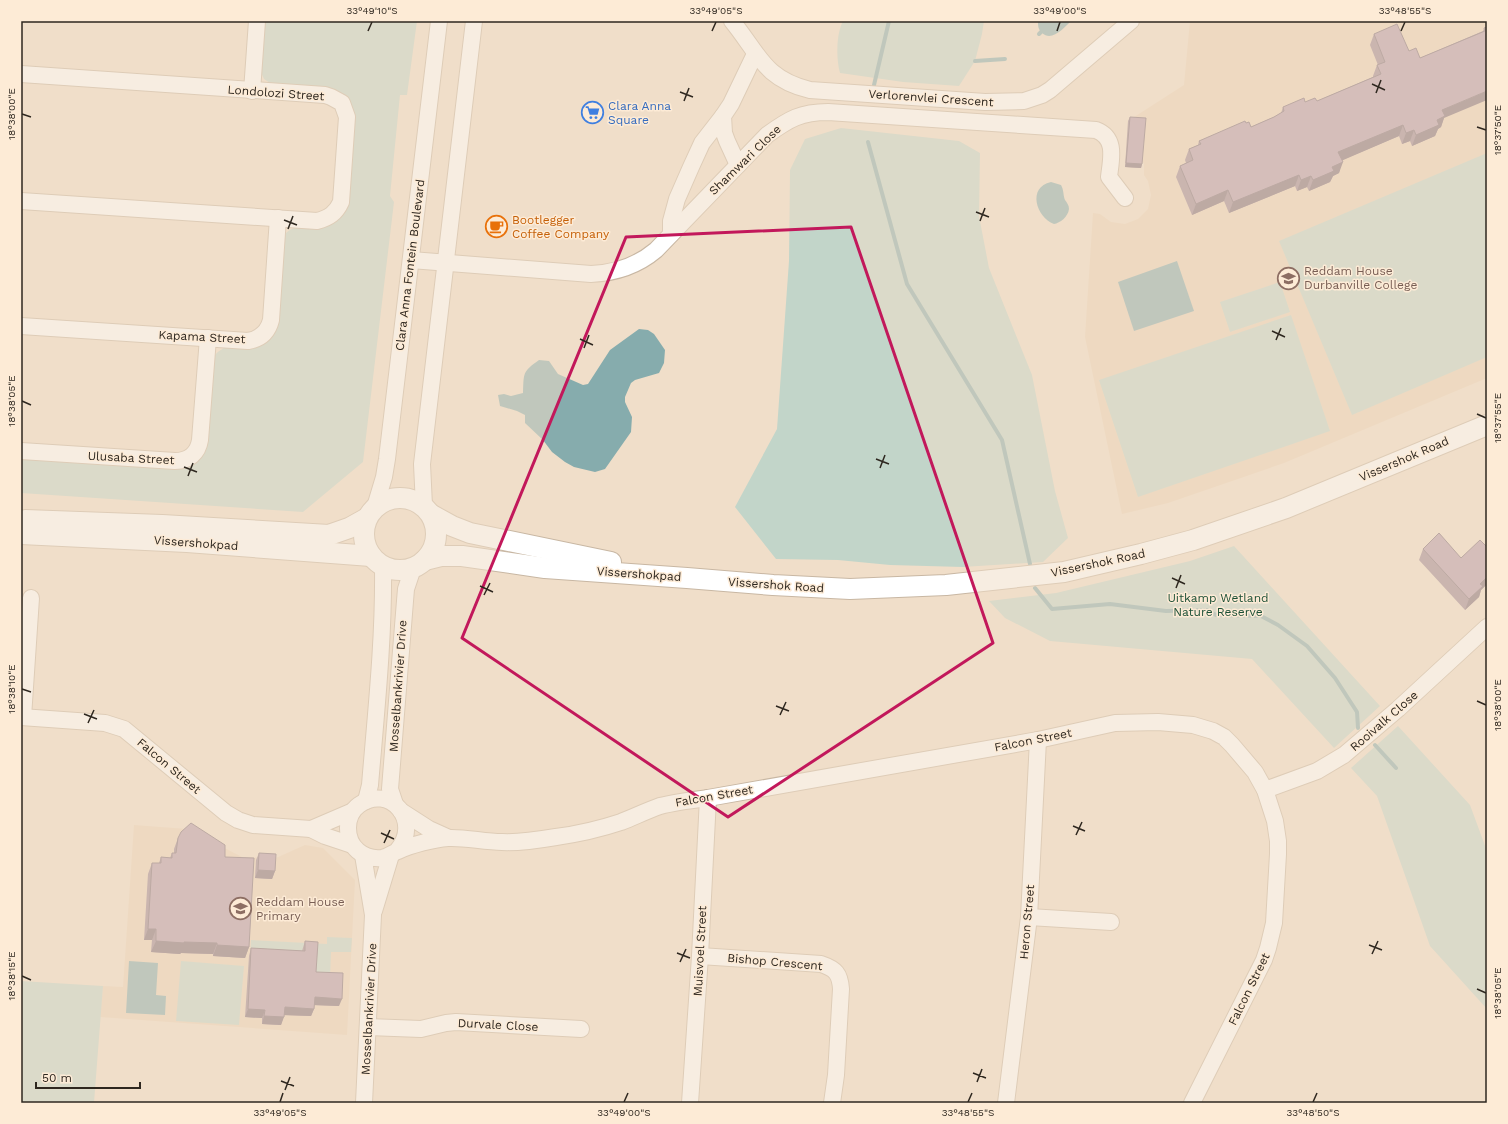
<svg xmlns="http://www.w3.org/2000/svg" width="1508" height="1124" font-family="'Work Sans',sans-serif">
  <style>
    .built { fill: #ebd3b9 }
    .green { fill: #c2d5c9 }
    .water { fill: #86acad }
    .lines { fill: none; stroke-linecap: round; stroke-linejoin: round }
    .stream { stroke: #86acad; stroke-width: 4 }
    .minor-casing { stroke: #c8b7a3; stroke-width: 18 }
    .major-casing { stroke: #c8b7a3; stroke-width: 22 }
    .minor { stroke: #fff; stroke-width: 16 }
    .major { stroke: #fff; stroke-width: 20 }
    .wall { fill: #9b8391 }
    .shaded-wall { fill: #7e6a76 }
    .building { fill: #b498a9; stroke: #7e6a76 }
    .marked { fill: none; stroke: #c2185b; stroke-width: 3; stroke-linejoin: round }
    .ticks { fill: none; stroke: #2e271f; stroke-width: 1.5 }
    .labels { text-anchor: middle; stroke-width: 3; stroke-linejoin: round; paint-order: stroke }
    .street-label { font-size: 12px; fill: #2e271f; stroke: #fdebd6 }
    .shop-label { font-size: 12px; fill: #366cbe; stroke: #fdebd6; text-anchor: start }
    .food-label { font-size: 12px; fill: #c56008; stroke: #fdebd6; text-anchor: start }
    .education-label { font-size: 12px; fill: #785e54; stroke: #fdebd6; text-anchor: start }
    .park-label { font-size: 12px; fill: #1c5036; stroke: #fdebd6 }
    .neatline { fill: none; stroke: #2e271f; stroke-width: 1.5 }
    .ticks-label { font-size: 10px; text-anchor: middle; fill: #2e271f }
  </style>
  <rect width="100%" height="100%" fill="#f0dec9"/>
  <!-- built -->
  <g class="built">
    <polygon points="1190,21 1487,21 1487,378 1284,463 1168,503 1122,514 1085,337 1093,213 1100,214 1111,222 1125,224 1138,219 1148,209 1151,195 1148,181 1144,175 1144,163 1141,162 1141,168 1125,167 1128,121 1184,85"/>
    <polygon points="134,825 187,829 242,857 276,858 305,845 323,848 355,880 347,1035 100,1017 103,986 123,987"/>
  </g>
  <!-- green -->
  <g class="green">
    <path d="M 264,21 L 417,21 L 407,95 L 400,95 L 390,196 L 394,202 L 363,462 L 303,512 L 21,493 L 21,457 L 189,464 L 213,358 C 222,342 247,344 263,343 L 285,234 C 301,217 324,236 342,215 L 352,112 L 273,85 L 264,79 L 260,70 Z"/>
    <path d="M 843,21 L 984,21 L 982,34 L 975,61 L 959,86 L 903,82 L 840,73 C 836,59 836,34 843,21 Z"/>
    <polygon points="841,128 959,141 980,153 979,216 989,268 1032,375 1055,491 1068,538 1043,562 963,567 890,565 838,560 776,559 735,507 777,429 789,261 790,170 805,139"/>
    <polygon points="1487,153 1487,357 1352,415 1279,241"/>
    <polygon points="1280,282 1290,312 1230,332 1220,302"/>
    <polygon points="1291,315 1330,431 1138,497 1099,380"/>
    <polygon points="1234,546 1380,706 1334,748 1252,659 1050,641 1005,618 989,601 1056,593 1190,561"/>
    <polygon points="1398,726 1470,805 1487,851 1487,1009 1430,946 1377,796 1351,768"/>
    <polygon points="327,937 352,938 351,952 331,952 330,980 301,966 250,961 251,940 327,944"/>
    <polygon points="181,961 244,966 239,1025 176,1021"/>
    <polygon points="21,981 103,986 94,1103 21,1103"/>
  </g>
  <!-- water -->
  <g class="water">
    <path d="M 1038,21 L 1071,21 C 1064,28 1052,42 1042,33 C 1038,29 1038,26 1038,21 Z"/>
    <path d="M 1051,182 L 1061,185 C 1064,190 1063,195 1065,200 C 1067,203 1069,205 1069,209 C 1068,217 1060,223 1054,224 C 1036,217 1027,187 1051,182 Z"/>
    <polygon points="1177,261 1194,311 1134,331 1118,282"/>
    <path d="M 639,329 L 648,330 L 654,334 L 665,350 L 664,363 L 659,373 L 635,380 L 631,383 L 625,397 L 625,402 L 632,417 L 631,432 L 605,469 L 595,472 L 574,467 L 565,462 L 552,452 L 543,440 L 525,423 L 525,415 L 517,411 L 500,406 L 498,395 L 504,394 L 511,396 L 523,393 C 524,373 522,372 539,360 L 549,361 L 558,374 L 583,385 L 588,384 L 610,350 Z"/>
    <polygon points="129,961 158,963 156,995 166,996 165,1015 126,1013"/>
  </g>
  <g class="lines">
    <!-- stream -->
    <g class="stream">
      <polyline points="1039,34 1041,32"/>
      <polyline points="975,61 1005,59"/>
      <polyline points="874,85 889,21"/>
      <polyline points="868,142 907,284 1002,440 1030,564"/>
      <polyline points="1035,588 1052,609 1110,604 1166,611 1207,610 1216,615 1261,616 1278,625 1307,646 1335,678 1357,712 1358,728"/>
      <polyline points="1375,745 1396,768"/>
    </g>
    <defs>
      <g id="minor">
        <path d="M 732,21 C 759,54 764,79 810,90 L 985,102 L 1024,101 L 1042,95 L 1050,90 L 1131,21"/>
        <path d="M 21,74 L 325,95 L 331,97 L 342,103 L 347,117 L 341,202 C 336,213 329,218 317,221 L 21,201"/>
        <polyline points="252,91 257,21"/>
        <polyline points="738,165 727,141 724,133 723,116 731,104 755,54"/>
        <polyline points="671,234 671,221 677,199 691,167 702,143 723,116"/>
        <path d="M 411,260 L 591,274 C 616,273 637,266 656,250 L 767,135 C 789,119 801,112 828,112 L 1096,130 C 1117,138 1111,159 1109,177 L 1125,198"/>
        <path d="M 21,326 L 248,341 C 260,339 268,332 271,320 L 278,218"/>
        <path d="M 21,451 L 175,461 C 189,461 198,453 200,440 L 208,338"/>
        <polyline points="424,506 422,464 474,21"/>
        <polyline points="375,507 384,477 387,459 439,21"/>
        <polyline points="21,717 105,723 124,729 226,813 238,820 253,825 311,829 325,836 352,845"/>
        <polyline points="23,717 31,598"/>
        <polyline points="1265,790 1317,771 1344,755 1398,709 1487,627"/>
        <path d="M 366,801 L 370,785 C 376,712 384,639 383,566"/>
        <polyline points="395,804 390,789 405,601 406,589 413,568"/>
        <polyline points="401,811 429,829 449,838"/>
        <polyline points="311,829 353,811"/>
        <path d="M 397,851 C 423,821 389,783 359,805 C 352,810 348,819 348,828 C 348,847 363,860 382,858 C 388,857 392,853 398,851 C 411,845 434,839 448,838 C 465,837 484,842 502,842 C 520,843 538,840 556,837 C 578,834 600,829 621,822 C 634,817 646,811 660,806 C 675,802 692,800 708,798 L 1038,740 L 1115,723 L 1158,722 L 1193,725 L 1213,731 L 1224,737 L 1232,745 L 1255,772 L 1265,790 L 1275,821 L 1278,841 L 1278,854 L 1274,923 L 1268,948 L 1264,960 L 1192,1103"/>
        <polyline points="363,855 373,915 364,1103"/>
        <polyline points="374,911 391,855"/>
        <polyline points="1029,917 1111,922"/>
        <path d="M 700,956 L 821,964 C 836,969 840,974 841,989 L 836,1075 L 832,1103"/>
        <polyline points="368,1027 421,1029 446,1023 456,1022 581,1029"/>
        <polyline points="690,1103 700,956 708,798"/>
        <polyline points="1006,1103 1029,917 1038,740"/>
      </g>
      <g id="major">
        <circle cx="400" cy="534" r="36"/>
        <polyline points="432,515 452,526 470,533 611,562"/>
        <polyline points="25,520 162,525 329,535 349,528 367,518"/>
        <polyline points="21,534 187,542 371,556"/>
        <polyline points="425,560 441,556 462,556 545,568 687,578 773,585 850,589 946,585 1064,572 1141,554 1193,540 1286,508 1487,425"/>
      </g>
    </defs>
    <!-- minor casing -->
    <use href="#minor" class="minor-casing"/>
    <!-- major casing -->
    <use href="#major" class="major-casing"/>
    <!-- minor -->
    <use href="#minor" class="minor"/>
    <!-- major -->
    <use href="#major" class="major"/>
  </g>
  <!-- wall -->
  <g class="wall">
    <polygon points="1487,27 1444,118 1441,127 1438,129 1435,136 1412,146 1410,141 1402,144 1399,136 1342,160 1339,173 1333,176 1330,182 1309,191 1307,187 1297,191 1295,186 1229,213 1224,201 1192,215 1176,177 1180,166 1186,163 1185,160 1189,149 1198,145 1199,141 1246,123 1251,127 1274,117 1281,113 1283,107 1305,102 1317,101 1373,77 1373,76 1377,65 1378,65 1370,45 1374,34 1409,51 1420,58 1483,31 1484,28"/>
    <polygon points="1130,117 1142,164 1141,168 1125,167 1128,121"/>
    <polygon points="1423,549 1461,558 1487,584 1481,590 1479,597 1465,610 1419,560"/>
    <polygon points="178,838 225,857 249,947 245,958 213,956 213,954 181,953 180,954 151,952 152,940 144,940 148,874 152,863 159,863 161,857 170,858 172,853 174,853 174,849"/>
    <polygon points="259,853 275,871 272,879 255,878 256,860"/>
    <polygon points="305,941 316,972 339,1006 314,1005 314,1009 311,1016 284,1015 281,1025 262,1024 262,1018 245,1017 249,956 251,948 302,951"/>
  </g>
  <!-- shaded-wall -->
  <g class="shaded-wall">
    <polygon points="1487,91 1487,100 1444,118 1441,127 1438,129 1435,136 1412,146 1416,135 1437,120 1442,110"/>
    <polygon points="1403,125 1399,136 1334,164 1338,152"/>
    <polygon points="1414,130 1410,141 1402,144 1406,133"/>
    <polygon points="1343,162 1339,173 1333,176 1330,182 1309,191 1313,180 1332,167"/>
    <polygon points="1126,163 1142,164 1141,168 1125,167"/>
    <polygon points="1299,175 1295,186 1229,213 1233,202"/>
    <polygon points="1311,176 1307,187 1297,191 1301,180"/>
    <polygon points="1228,190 1224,201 1192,215 1196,204"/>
    <polygon points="1487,577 1487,584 1481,590 1479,597 1465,610 1469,599 1480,584"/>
    <polygon points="258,870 275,871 272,879 255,878"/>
    <polygon points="148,929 156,929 152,940 144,940"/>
    <polygon points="156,941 184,942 217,943 213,954 181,953 180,954 151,952"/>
    <polygon points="217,945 249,947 245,958 213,956"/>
    <polygon points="315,997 342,999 339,1006 312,1005"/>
    <polygon points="285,1007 314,1009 311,1016 282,1015"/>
    <polygon points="248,1009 265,1010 262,1018 245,1017"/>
    <polygon points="264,1016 284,1017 281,1025 262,1024"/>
  </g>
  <!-- building -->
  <g class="building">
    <polygon points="1397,24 1409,51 1416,48 1420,58 1485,31 1484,28 1487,27 1487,91 1442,110 1445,116 1437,120 1439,125 1416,135 1414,130 1406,133 1403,125 1338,152 1343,162 1332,167 1334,171 1313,180 1311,176 1301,180 1299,175 1233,202 1228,190 1196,204 1180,166 1193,160 1189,149 1201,144 1199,141 1245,121 1246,123 1249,122 1251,127 1274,117 1284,111 1283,107 1304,98 1305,102 1315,98 1317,101 1381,74 1377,65 1385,62 1374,34"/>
    <polygon points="1130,117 1146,118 1142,164 1126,163"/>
    <polygon points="1439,533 1461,558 1480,540 1487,547 1487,577 1480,584 1483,586 1469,599 1423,549"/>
    <polygon points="191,823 225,845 225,857 254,858 249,947 217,945 217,943 184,942 184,943 156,941 156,929 148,929 152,863 161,863 161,857 172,858 172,853 176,853 178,838 181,832"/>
    <polygon points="259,853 276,854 275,871 258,870"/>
    <polygon points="305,941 318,942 316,972 343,973 342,999 315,997 314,1009 285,1007 284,1017 264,1016 265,1010 248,1009 251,948 305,951"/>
  </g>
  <!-- marked area -->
  <path d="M0 0H1508V1124H0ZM 851,227 L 993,643 L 728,817 L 462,638 L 626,237 Z" fill="#f0dec9" fill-opacity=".55" fill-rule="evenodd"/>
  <path class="marked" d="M 851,227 L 993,643 L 728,817 L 462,638 L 626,237 Z"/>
  <!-- ticks -->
  <path class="ticks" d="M 368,31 L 372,22M 712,31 L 716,22M 1057,31 L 1060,22M 1401,31 L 1405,22M 1372,84 L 1385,90M 680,92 L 693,97M 1376,93 L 1381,80M 684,101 L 689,88M 22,114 L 31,117M 1477,127 L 1486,130M 976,212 L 989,217M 284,220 L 297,225M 980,221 L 985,208M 288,229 L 293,216M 1272,331 L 1285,337M 580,339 L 593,345M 1276,340 L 1281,328M 584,348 L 589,335M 22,401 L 31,405M 1477,414 L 1486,418M 876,459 L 889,464M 184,467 L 197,472M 880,468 L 885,455M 188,476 L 193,463M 1172,578 L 1185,584M 480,586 L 493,592M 1176,588 L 1181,575M 484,595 L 490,583M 22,689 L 31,692M 1477,701 L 1486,705M 776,706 L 789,711M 84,714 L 97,719M 780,715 L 786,702M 88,723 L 94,710M 1073,826 L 1085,831M 381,833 L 394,839M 1076,835 L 1082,822M 384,843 L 390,830M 1369,945 L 1382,950M 677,953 L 690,958M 1372,954 L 1378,941M 680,962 L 686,949M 22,976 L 31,980M 1477,989 L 1486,993M 973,1073 L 986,1078M 281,1081 L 294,1086M 977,1082 L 982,1069M 285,1090 L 290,1077M 280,1102 L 283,1093M 624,1102 L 628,1093M 968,1102 L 972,1093M 1313,1102 L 1317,1093"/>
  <!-- icons -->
  <defs>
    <symbol id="supermarket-ring" viewBox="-11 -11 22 22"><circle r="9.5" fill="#fdebd6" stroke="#3f7fe0" stroke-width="1.5"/><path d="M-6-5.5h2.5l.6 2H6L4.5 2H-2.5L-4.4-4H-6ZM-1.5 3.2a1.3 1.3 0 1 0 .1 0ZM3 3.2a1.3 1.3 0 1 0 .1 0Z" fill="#3f7fe0"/></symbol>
    <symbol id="cafe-ring" viewBox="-11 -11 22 22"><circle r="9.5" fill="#fdebd6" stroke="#e8710a" stroke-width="1.5"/><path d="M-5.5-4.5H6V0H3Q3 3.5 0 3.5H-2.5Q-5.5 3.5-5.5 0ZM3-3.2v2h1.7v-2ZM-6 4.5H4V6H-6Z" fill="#e8710a"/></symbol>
    <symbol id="school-ring" viewBox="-11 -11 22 22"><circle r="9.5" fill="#fdebd6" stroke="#8d6e63" stroke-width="1.5"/><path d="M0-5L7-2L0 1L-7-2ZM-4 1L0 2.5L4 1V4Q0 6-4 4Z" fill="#8d6e63"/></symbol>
  </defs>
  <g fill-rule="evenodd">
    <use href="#supermarket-ring" x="580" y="100" width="25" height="25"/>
    <use href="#cafe-ring" x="484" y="214" width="25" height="25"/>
    <use href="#school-ring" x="1276" y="266" width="25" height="25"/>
    <use href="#school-ring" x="228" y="896" width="25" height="25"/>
  </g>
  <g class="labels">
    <!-- street labels -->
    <g class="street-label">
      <text transform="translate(276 93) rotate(4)" y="4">Londolozi Street</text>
      <text transform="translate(931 98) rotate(4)" y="4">Verlorenvlei Crescent</text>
      <text transform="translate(745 160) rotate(-44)" y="4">Shamwari Close</text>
      <text transform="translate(410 265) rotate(-83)" y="4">Clara Anna Fontein Boulevard</text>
      <text transform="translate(202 337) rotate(3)" y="4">Kapama Street</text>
      <text transform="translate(131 458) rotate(3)" y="4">Ulusaba Street</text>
      <text transform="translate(1404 459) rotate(-23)" y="4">Vissershok Road</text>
      <text transform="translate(196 543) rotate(4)" y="4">Vissershokpad</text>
      <text transform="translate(1098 563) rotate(-12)" y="4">Vissershok Road</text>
      <text transform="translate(639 574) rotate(4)" y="4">Vissershokpad</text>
      <text transform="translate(776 585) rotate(4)" y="4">Vissershok Road</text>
      <text transform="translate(398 686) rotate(-86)" y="4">Mosselbankrivier Drive</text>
      <text transform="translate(1384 721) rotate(-41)" y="4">Rooivalk Close</text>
      <text transform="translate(1033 740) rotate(-11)" y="4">Falcon Street</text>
      <text transform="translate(169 766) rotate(40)" y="4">Falcon Street</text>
      <text transform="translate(714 796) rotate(-10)" y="4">Falcon Street</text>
      <text transform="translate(1027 922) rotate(-85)" y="4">Heron Street</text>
      <text transform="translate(700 951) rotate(-87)" y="4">Muisvoel Street</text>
      <text transform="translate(775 962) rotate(5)" y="4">Bishop Crescent</text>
      <text transform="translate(1249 989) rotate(-64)" y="4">Falcon Street</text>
      <text transform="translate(369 1009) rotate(-87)" y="4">Mosselbankrivier Drive</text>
      <text transform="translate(498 1025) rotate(3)" y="4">Durvale Close</text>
    </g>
    <!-- shop labels -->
    <g class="shop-label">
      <text x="608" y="110">Clara Anna<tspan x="608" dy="14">Square</tspan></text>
    </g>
    <!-- food labels -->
    <g class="food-label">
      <text x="512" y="224">Bootlegger<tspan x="512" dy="14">Coffee Company</tspan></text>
    </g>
    <!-- education labels -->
    <g class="education-label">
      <text x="1304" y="275">Reddam House<tspan x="1304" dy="14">Durbanville College</tspan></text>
      <text x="256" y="906">Reddam House<tspan x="256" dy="14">Primary</tspan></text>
    </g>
    <!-- park labels -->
    <g class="park-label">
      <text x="1218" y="602">Uitkamp Wetland<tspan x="1218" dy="14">Nature Reserve</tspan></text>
    </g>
  </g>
  <!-- border -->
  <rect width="1508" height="1124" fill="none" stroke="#fdebd6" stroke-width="44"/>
  <!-- scale -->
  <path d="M36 1082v6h104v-6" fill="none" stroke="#2e271f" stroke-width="2"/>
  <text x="42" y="1082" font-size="12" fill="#2e271f" stroke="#fdebd6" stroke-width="3" paint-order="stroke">50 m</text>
  <rect x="22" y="22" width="1464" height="1080" class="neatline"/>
  <g class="ticks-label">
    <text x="372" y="14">33°49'10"S</text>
    <text x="716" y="14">33°49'05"S</text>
    <text x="1060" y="14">33°49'00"S</text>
    <text x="1405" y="14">33°48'55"S</text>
    <text transform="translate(11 114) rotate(-90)" y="4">18°38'00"E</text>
    <text transform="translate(1497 130) rotate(-90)" y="4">18°37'50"E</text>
    <text transform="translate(11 401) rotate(-90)" y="4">18°38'05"E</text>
    <text transform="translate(1497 418) rotate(-90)" y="4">18°37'55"E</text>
    <text transform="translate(11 689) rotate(-90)" y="4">18°38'10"E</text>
    <text transform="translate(1497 705) rotate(-90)" y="4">18°38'00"E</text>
    <text transform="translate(11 976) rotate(-90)" y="4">18°38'15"E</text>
    <text transform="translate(1497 993) rotate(-90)" y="4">18°38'05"E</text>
    <text x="280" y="1116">33°49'05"S</text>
    <text x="624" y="1116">33°49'00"S</text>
    <text x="968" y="1116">33°48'55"S</text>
    <text x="1313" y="1116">33°48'50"S</text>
  </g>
</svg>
